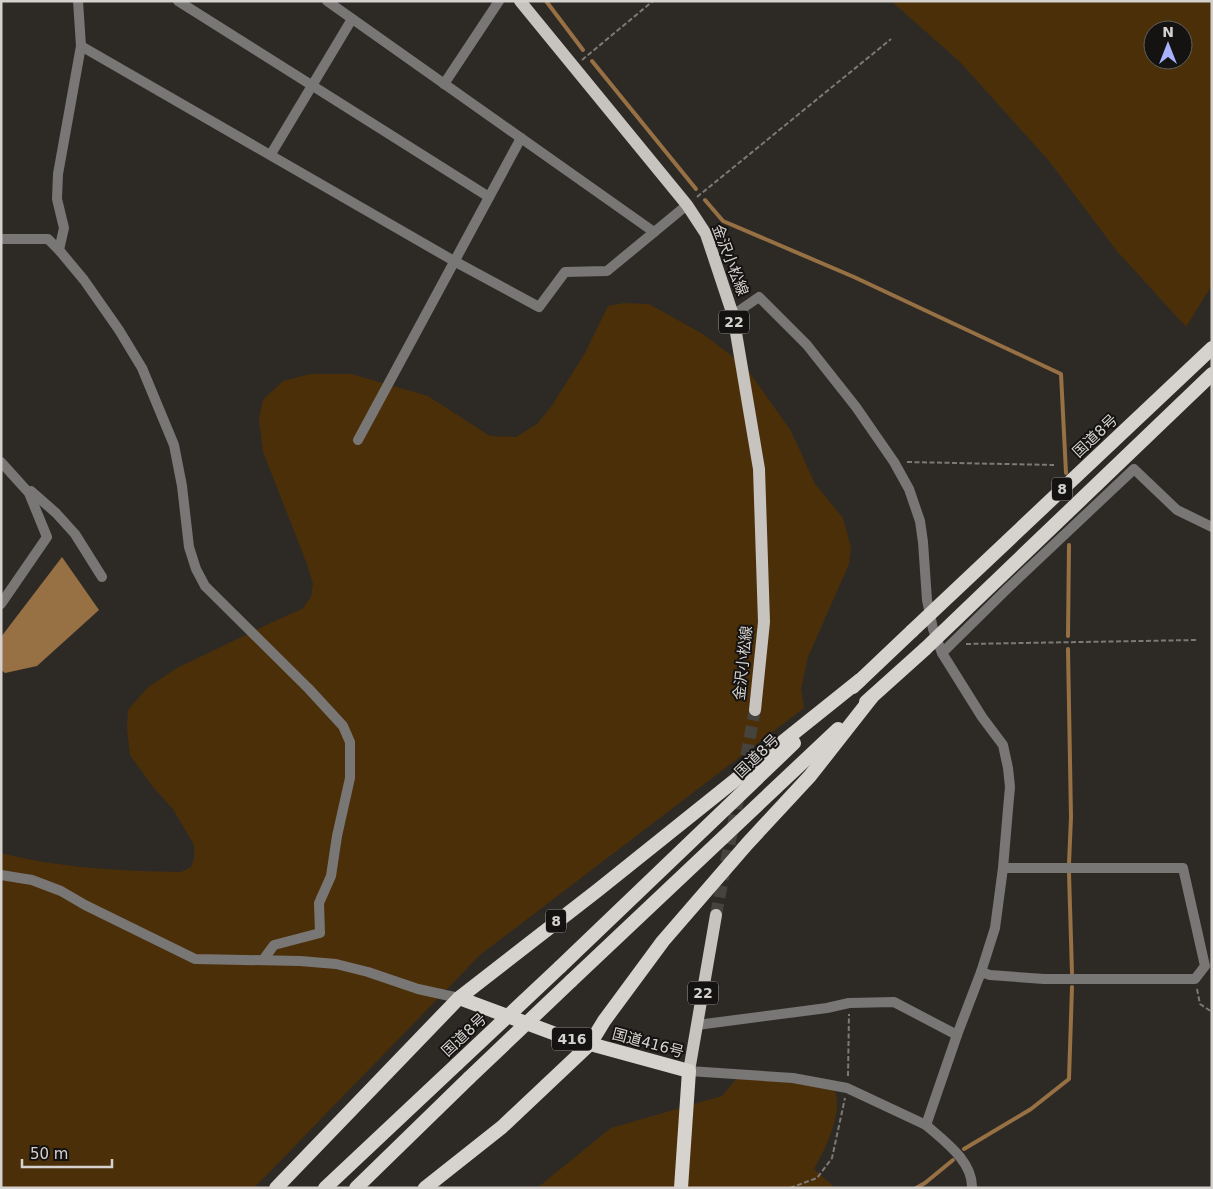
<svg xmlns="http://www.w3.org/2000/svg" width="1213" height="1189" font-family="'DejaVu Sans','Noto Sans JP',sans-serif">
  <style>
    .green { fill: #4b2f08; fill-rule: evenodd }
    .water { fill: #977043 }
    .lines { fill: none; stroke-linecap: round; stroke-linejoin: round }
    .stream { stroke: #977043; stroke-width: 4 }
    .primary-tunnel { stroke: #46433f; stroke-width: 12; stroke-dasharray: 12 6; stroke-linecap: butt }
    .path { stroke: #7c7976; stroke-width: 2; stroke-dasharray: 5 2.5; stroke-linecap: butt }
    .minor { stroke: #787775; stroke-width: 10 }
    .tertiary { stroke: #787775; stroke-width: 10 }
    .primary { stroke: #c7c3bf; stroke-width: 12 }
    .trunk { stroke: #d6d2ce; stroke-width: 14 }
    .trunk-bridge { stroke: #d6d2ce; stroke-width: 14 }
    .labels { text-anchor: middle; stroke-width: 4; stroke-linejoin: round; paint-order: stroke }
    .shield { fill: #141311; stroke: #9a9896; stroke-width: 1 }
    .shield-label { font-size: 14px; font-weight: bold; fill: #d4d1cf }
    .street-label { font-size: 15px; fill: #d4d1cf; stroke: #141311 }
  </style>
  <rect width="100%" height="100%" fill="#2d2a26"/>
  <!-- green -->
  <g class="green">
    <path d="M 891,1 L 1212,1 L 1212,285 L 1186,327 L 1116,250 L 1049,161 L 960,62 ZM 1153,30 L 1183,30 L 1183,60 L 1153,60 Z"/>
    <path d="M 624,303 L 649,304 L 703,334 L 745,366 L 791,431 L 815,484 L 843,518 L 851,547 L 849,564 L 808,657 L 801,689 L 804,708 L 480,955 L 254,1188 L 1,1188 L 1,853 C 58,868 122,871 181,872 L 191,867 L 194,859 L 194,845 L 173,809 L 153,787 L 130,755 L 127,729 L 128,710 L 147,688 L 177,668 L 277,620 L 302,609 L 311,597 L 313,584 L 307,564 L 263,452 L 259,419 L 263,400 L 283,381 L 310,374 L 351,374 L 428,396 L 490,436 L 516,437 L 537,424 L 551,407 L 585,353 L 608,306 Z"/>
    <path d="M 738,1077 L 833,1084 C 835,1090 837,1098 837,1104 C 837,1125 824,1151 814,1169 L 835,1188 L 537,1188 L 611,1128 L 722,1096 Z"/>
  </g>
  <!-- water -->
  <polygon class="water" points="62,557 99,610 37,666 5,673 1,670 1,637"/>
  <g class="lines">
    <!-- stream -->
    <g class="stream">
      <polyline points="546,1 583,50"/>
      <polyline points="592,61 696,189"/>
      <polyline points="705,200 723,221 854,277 1061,374 1066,473"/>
      <polyline points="1068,636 1069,545"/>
      <polyline points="1068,649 1071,817 1069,864"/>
      <polyline points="1069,873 1072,973"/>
      <polyline points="964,1149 1031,1109 1069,1079 1072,987"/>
      <polyline points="916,1188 925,1183 953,1160"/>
    </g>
    <!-- primary-tunnel -->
    <polyline class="primary-tunnel" points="716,915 755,710"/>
    <!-- path -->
    <g class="path">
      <polyline points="582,60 653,1"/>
      <polyline points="697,197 891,39"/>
      <polyline points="907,462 1054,465"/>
      <polyline points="966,644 1197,640"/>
      <polyline points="1197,989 1200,1004 1212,1012"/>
      <polyline points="848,1076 849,1014"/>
      <polyline points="790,1188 817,1178 832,1158 845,1098"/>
    </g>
    <!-- minor -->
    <g class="minor">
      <polyline points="178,1 489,197"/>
      <polyline points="327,1 654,232"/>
      <polyline points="81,46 454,261 539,307 565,272 607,271 687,205"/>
      <polyline points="444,84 499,1"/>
      <polyline points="271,154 352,19"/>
      <polyline points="1,239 48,239 59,250 84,280 119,330 142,368 174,445 182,486 189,547 196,569 205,586 309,689 343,726 350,742 350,778 337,836 331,876 319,903 320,933 274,945 263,960"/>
      <polyline points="59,250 64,228 57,199 58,174 81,46 78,1"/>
      <polyline points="358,440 521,138"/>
      <polyline points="1,462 29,493 47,537 1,604"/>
      <polyline points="31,491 56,513 75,534 102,577"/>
      <polyline points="942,653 1008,588 1134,469 1177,510 1212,527"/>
      <polyline points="1,875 32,880 61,891 85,905 195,959 300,961 336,964 368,972 418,989 459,998"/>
      <polyline points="981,972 990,975 1044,979 1195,979 1205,966 1183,868 1003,868"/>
      <polyline points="697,1025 827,1008 849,1003 894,1002 957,1035"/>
      <polyline points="689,1071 793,1078 847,1088 926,1125"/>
    </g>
    <!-- tertiary -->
    <path class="tertiary" d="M 733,315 L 759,297 L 807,345 L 856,407 L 894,462 L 909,489 L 920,521 L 923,542 L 927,600 L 933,629 L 942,653 L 982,717 L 1003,745 L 1008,768 L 1010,787 L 1008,809 L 1003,868 L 995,928 L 981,972 L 957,1035 L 926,1125 C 944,1141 973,1161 972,1188"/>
    <!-- primary -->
    <g class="primary">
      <polyline points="520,1 687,205 706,234 733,315 759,469 764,622 755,710"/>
      <polyline points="689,1071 716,915"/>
    </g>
    <!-- trunk -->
    <g class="trunk">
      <polyline points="853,687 912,631"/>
      <polyline points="866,702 925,649"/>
      <polyline points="560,967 794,743"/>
      <polyline points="571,981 838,729"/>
      <polyline points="459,998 561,1036 689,1071 681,1188"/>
      <polyline points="276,1188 459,998 598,890 860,680"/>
      <polyline points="325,1188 457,1064"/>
      <polyline points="356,1188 469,1078"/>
      <polyline points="425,1188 502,1127 590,1044 604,1021 663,941 747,844 810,776 872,697"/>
    </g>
    <!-- trunk-bridge -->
    <g class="trunk-bridge">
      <polyline points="912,631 1212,348"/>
      <polyline points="925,649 1212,374"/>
      <polyline points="457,1064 560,967"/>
      <polyline points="469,1078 571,981"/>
    </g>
  </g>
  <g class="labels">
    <!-- shield labels -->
    <g class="shield">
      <rect x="719" y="310.5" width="30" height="23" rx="4"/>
      <rect x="1052" y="477.5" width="20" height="23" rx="4"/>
      <rect x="546" y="909.5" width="20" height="23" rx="4"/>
      <rect x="688" y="981.5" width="30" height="23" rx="4"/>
      <rect x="552" y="1027.5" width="40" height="23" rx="4"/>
    </g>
    <g class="shield-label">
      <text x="734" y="327">22</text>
      <text x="1062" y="494">8</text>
      <text x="556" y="926">8</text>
      <text x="703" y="998">22</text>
      <text x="572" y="1044">416</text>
    </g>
    <!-- street labels -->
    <g class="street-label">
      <text transform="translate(730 260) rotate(69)" y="5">金沢小松線</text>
      <text transform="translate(1095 436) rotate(-43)" y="5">国道8号</text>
      <text transform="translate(743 663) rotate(-84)" y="5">金沢小松線</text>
      <text transform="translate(757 756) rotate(-44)" y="5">国道8号</text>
      <text transform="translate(464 1035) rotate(-43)" y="5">国道8号</text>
      <text transform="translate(648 1043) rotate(15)" y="5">国道416号</text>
    </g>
  </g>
  <!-- border -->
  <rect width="1213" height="1189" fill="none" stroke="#d4d1cf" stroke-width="5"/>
  <!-- north arrow -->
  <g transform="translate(1168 45)"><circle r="24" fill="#141311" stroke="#615f5d"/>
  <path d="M0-4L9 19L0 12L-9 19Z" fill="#a9b0fc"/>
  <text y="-8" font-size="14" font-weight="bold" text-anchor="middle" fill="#d4d1cf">N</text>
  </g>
  <!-- scale -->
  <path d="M22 1159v8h90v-8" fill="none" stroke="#d4d1cf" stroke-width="2.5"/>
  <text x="30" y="1159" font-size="15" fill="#d4d1cf" stroke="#141311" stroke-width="4" paint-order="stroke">50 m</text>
</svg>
